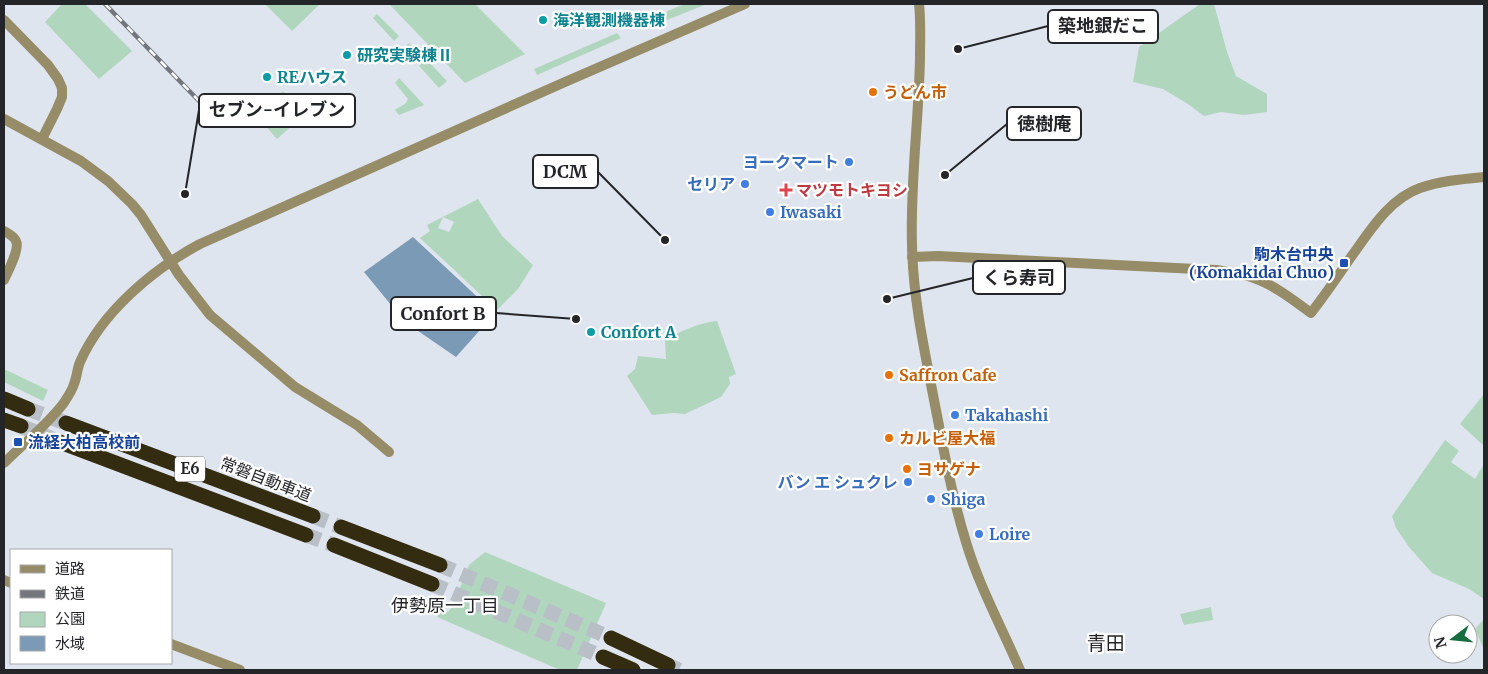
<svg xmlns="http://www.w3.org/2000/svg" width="1488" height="674" font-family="Merriweather,'Noto Sans JP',serif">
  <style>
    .green { fill: #b1d6be; fill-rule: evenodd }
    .water { fill: #7b9ab6 }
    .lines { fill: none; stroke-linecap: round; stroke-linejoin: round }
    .highway-tunnel { stroke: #b9bfc7; stroke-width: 15; stroke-dasharray: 15 8; stroke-linecap: butt }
    .minor { stroke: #968c68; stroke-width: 10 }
    .highway { stroke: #342c10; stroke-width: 15 }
    .rail-casing { stroke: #73777d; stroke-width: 4.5 }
    .rail { stroke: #fff; stroke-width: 2.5; stroke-dasharray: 8; stroke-linecap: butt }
    .culture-dot { fill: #0f9aa8; stroke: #fff; stroke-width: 2 }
    .food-dot { fill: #e8710a; stroke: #fff; stroke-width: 2 }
    .shop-dot { fill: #3f7fe0; stroke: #fff; stroke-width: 2 }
    .health-dot { fill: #e0444e; stroke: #fff; stroke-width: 2 }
    .transit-dot { fill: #1a4fb4; stroke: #fff; stroke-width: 2 }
    .labels { text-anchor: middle; stroke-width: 4.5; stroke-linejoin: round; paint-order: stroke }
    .shield { fill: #fff; stroke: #656669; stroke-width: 1 }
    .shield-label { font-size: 15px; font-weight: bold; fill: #232529 }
    .culture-label { font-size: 16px; font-weight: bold; fill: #0d838f; stroke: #fff; text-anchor: start }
    .food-label { font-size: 16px; font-weight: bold; fill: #c56008; stroke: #fff; text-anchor: start }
    .shop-label { font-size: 16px; font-weight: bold; fill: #366cbe; stroke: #fff; text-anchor: start }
    .health-label { font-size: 16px; font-weight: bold; fill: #be3a42; stroke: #fff; text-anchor: start }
    .transit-label { font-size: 16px; font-weight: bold; fill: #164399; stroke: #fff; text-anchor: end }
    .street-label { font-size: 16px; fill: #232529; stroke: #fff }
    .neighbourhood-label { font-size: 18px; fill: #232529; stroke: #fff }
    .quarter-label { font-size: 19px; fill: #232529; stroke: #fff }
    .leader { fill: none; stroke: #232529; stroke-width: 2 }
    .callout-dot { fill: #232529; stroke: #fff; stroke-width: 2 }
    .callout { fill: #fff; stroke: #232529; stroke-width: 2 }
    .callout-label { font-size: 18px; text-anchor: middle; font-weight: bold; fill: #232529 }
  </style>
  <rect width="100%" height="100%" fill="#dfe5ef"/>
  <!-- green -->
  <g class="green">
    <polygon points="62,4 85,4 132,51 99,79 45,22"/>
    <polygon points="265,4 320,4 292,31"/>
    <polygon points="389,4 475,4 525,54 465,83"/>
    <polygon points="684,4 707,4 657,24 652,19 656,16"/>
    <polygon points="1200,4 1214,4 1227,52 1236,76 1267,94 1267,112 1244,115 1221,112 1204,116 1188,104 1163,89 1133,82 1139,47"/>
    <polygon points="377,14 399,36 394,41 373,18"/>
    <polygon points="617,33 621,38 537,75 534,69"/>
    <polygon points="409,43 419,54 413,59 403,49"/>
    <polygon points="426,59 447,81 439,88 419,66"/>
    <polygon points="399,78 424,105 399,115 395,110 406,103 408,99 395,83"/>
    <polygon points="283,91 305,114 277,139 256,115"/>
    <path d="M 478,199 L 502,236 L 533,265 L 518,289 L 497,310 L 420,238 L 430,231 L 427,225 ZM 443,217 L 454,222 L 449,232 L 438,228 Z"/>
    <path d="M 717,321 L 736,374 L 729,377 L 730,384 L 721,397 L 685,414 L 674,413 L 652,415 L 627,376 L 635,369 L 638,356 L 666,359 L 665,340 C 681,331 698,323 717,321 Z"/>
    <polygon points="4,369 48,390 43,401 4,382"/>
    <polygon points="1484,394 1484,446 1460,424"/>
    <polygon points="1445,440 1459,451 1451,462 1475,479 1484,464 1484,599 1469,589 1432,573 1409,547 1396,528 1392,516"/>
    <polygon points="485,552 606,603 577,670 560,670 437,617 443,608 448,612 452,607 469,565"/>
    <polygon points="1211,607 1213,620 1184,625 1180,614"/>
    <polygon points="1484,619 1484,650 1475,629"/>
  </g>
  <!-- water -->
  <polygon class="water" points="413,237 486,305 484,307 487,311 484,315 489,320 456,357 405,322 364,272"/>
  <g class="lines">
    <!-- highway-tunnel -->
    <g class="highway-tunnel">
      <polyline points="28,409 66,423"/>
      <polyline points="21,426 60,442"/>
      <polyline points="313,516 341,527"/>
      <polyline points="306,535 334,545"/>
      <polyline points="440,565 611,638"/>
      <polyline points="432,584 603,657"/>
      <polyline points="668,665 679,670"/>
    </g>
    <!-- minor -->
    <g class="minor">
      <path d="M 919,4 C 921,21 920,39 920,57 C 919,119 910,182 912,245 C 913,299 925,353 935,405 C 944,451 952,497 966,542 C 979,586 1002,628 1020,670"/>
      <polyline points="4,20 48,65 58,79 62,88 62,97 57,109 42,139"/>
      <polyline points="4,119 81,161 108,181 132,204 141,215 179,275 210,315 295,387 357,425 389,452"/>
      <path d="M 4,231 C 9,234 14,236 16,241 C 20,249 8,271 4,280"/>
      <path d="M 912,257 L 938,256 L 1216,270 C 1228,272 1240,273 1251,277 C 1273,284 1292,299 1311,313 C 1325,295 1338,276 1351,257 C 1370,231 1389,199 1420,188 C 1440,181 1463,179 1484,177"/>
      <path d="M 4,463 C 23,444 46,426 63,404 C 67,398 72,391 74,384 C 77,377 77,369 80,362 C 102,312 153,269 200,244 L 565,82 L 745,4"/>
      <polyline points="4,580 11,583"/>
      <polyline points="171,644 240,670"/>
    </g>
    <!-- highway -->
    <g class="highway">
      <polyline points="4,399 28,409"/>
      <polyline points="4,420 21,426"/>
      <polyline points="66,423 313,516"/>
      <polyline points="60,442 306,535"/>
      <polyline points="341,527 440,565"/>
      <polyline points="334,545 432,584"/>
      <polyline points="611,638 668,665"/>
      <polyline points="603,657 633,670"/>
    </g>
    <defs>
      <polyline id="rail" points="105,4 200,102"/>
    </defs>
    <!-- rail casing -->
    <use href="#rail" class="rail-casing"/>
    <!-- rail -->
    <use href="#rail" class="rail"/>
  </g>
  <!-- markers -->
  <g class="culture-dot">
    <circle cx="543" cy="20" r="5"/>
    <circle cx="347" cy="55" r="5"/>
    <circle cx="267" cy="77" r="5"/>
    <circle cx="591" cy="332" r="5"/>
  </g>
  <g class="food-dot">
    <circle cx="873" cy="92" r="5"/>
    <circle cx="889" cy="375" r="5"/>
    <circle cx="889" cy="438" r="5"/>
    <circle cx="907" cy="469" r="5"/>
  </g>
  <g class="shop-dot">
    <circle cx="849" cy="162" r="5"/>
    <circle cx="745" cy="184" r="5"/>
    <circle cx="770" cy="212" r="5"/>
    <circle cx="955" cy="415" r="5"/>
    <circle cx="908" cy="482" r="5"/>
    <circle cx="931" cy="499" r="5"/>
    <circle cx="979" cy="534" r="5"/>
  </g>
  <path class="health-dot" d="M783.5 182.5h5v5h5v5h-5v5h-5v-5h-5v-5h5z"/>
  <g class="transit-dot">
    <rect x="1339" y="258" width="10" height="10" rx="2.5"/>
    <rect x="13" y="437" width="10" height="10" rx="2.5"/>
  </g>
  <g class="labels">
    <!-- shield labels -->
    <rect class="shield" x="175" y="456.5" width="30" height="25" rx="4"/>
    <g class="shield-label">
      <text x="190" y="474">E6</text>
    </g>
    <!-- culture labels -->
    <g class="culture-label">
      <text x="553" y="26">海洋観測機器棟</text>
      <text x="357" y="61">研究実験棟Ⅱ</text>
      <text x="277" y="83">REハウス</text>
      <text x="601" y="338">Confort A</text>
    </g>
    <!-- food labels -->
    <g class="food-label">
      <text x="883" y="98">うどん市</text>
      <text x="899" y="381">Saffron Cafe</text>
      <text x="899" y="444">カルビ屋大福</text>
      <text x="917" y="475">ヨサゲナ</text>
    </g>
    <!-- shop labels -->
    <g class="shop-label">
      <text x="839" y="168" text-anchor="end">ヨークマート</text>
      <text x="735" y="190" text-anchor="end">セリア</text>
      <text x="780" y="218">Iwasaki</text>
      <text x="965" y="421">Takahashi</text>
      <text x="898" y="488" text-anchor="end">バン エ シュクレ</text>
      <text x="941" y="505">Shiga</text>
      <text x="989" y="540">Loire</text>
    </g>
    <!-- health labels -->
    <g class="health-label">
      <text x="796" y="196">マツモトキヨシ</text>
    </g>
    <!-- transit labels -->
    <g class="transit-label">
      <text x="1334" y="260">駒木台中央<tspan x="1334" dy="18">(Komakidai Chuo)</tspan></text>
      <text x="28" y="448" text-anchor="start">流経大柏高校前</text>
    </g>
    <!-- street labels -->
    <g class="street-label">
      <text transform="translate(266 479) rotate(21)" y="6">常磐自動車道</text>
    </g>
    <!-- neighbourhood labels -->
    <g class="neighbourhood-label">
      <text x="445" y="612">伊勢原一丁目</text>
    </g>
    <!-- quarter labels -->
    <g class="quarter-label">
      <text x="1106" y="650">青田</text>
    </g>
  </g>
  <!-- callouts -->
  <path class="leader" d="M958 49L1048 26M185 194L199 110M945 175L1007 124M665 240L598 172M887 299L973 278M576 319L496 313"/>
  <g class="callout-dot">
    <circle cx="958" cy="49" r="5"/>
    <circle cx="185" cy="194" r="5"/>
    <circle cx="945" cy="175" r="5"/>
    <circle cx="665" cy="240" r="5"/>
    <circle cx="887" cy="299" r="5"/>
    <circle cx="576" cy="319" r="5"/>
  </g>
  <g class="callout">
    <rect x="1048" y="10" width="110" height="33" rx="5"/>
    <rect x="199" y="94" width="156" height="33" rx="5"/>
    <rect x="1007" y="107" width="74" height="33" rx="5"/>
    <rect x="533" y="155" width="65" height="33" rx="5"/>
    <rect x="973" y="261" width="92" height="33" rx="5"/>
    <rect x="391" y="297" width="105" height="33" rx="5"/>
  </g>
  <g class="callout-label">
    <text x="1103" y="32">築地銀だこ</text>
    <text x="277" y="116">セブン-イレブン</text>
    <text x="1044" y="130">徳樹庵</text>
    <text x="565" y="178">DCM</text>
    <text x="1019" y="284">くら寿司</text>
    <text x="443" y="320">Confort B</text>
  </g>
  <!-- border -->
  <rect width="1488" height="674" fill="none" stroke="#232529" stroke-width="10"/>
  <!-- legend -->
  <rect x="10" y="549" width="162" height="115" fill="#ffffff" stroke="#a7a8a9"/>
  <rect x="20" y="565" width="25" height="8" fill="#968c68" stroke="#a7a8a9"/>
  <text x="55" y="574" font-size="15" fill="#232529">道路</text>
  <rect x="20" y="590" width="25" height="8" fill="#73777d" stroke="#a7a8a9"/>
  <text x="55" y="599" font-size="15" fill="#232529">鉄道</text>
  <rect x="20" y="612" width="25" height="15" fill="#b1d6be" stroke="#a7a8a9"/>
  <text x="55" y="624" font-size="15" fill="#232529">公園</text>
  <rect x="20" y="636" width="25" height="15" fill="#7b9ab6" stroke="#a7a8a9"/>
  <text x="55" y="649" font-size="15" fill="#232529">水域</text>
  <!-- north arrow -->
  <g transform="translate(1453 639) rotate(254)"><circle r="24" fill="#ffffff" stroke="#a7a8a9"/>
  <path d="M0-4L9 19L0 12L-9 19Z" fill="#166d3f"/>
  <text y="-8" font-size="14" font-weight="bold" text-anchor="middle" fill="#232529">N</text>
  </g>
</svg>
